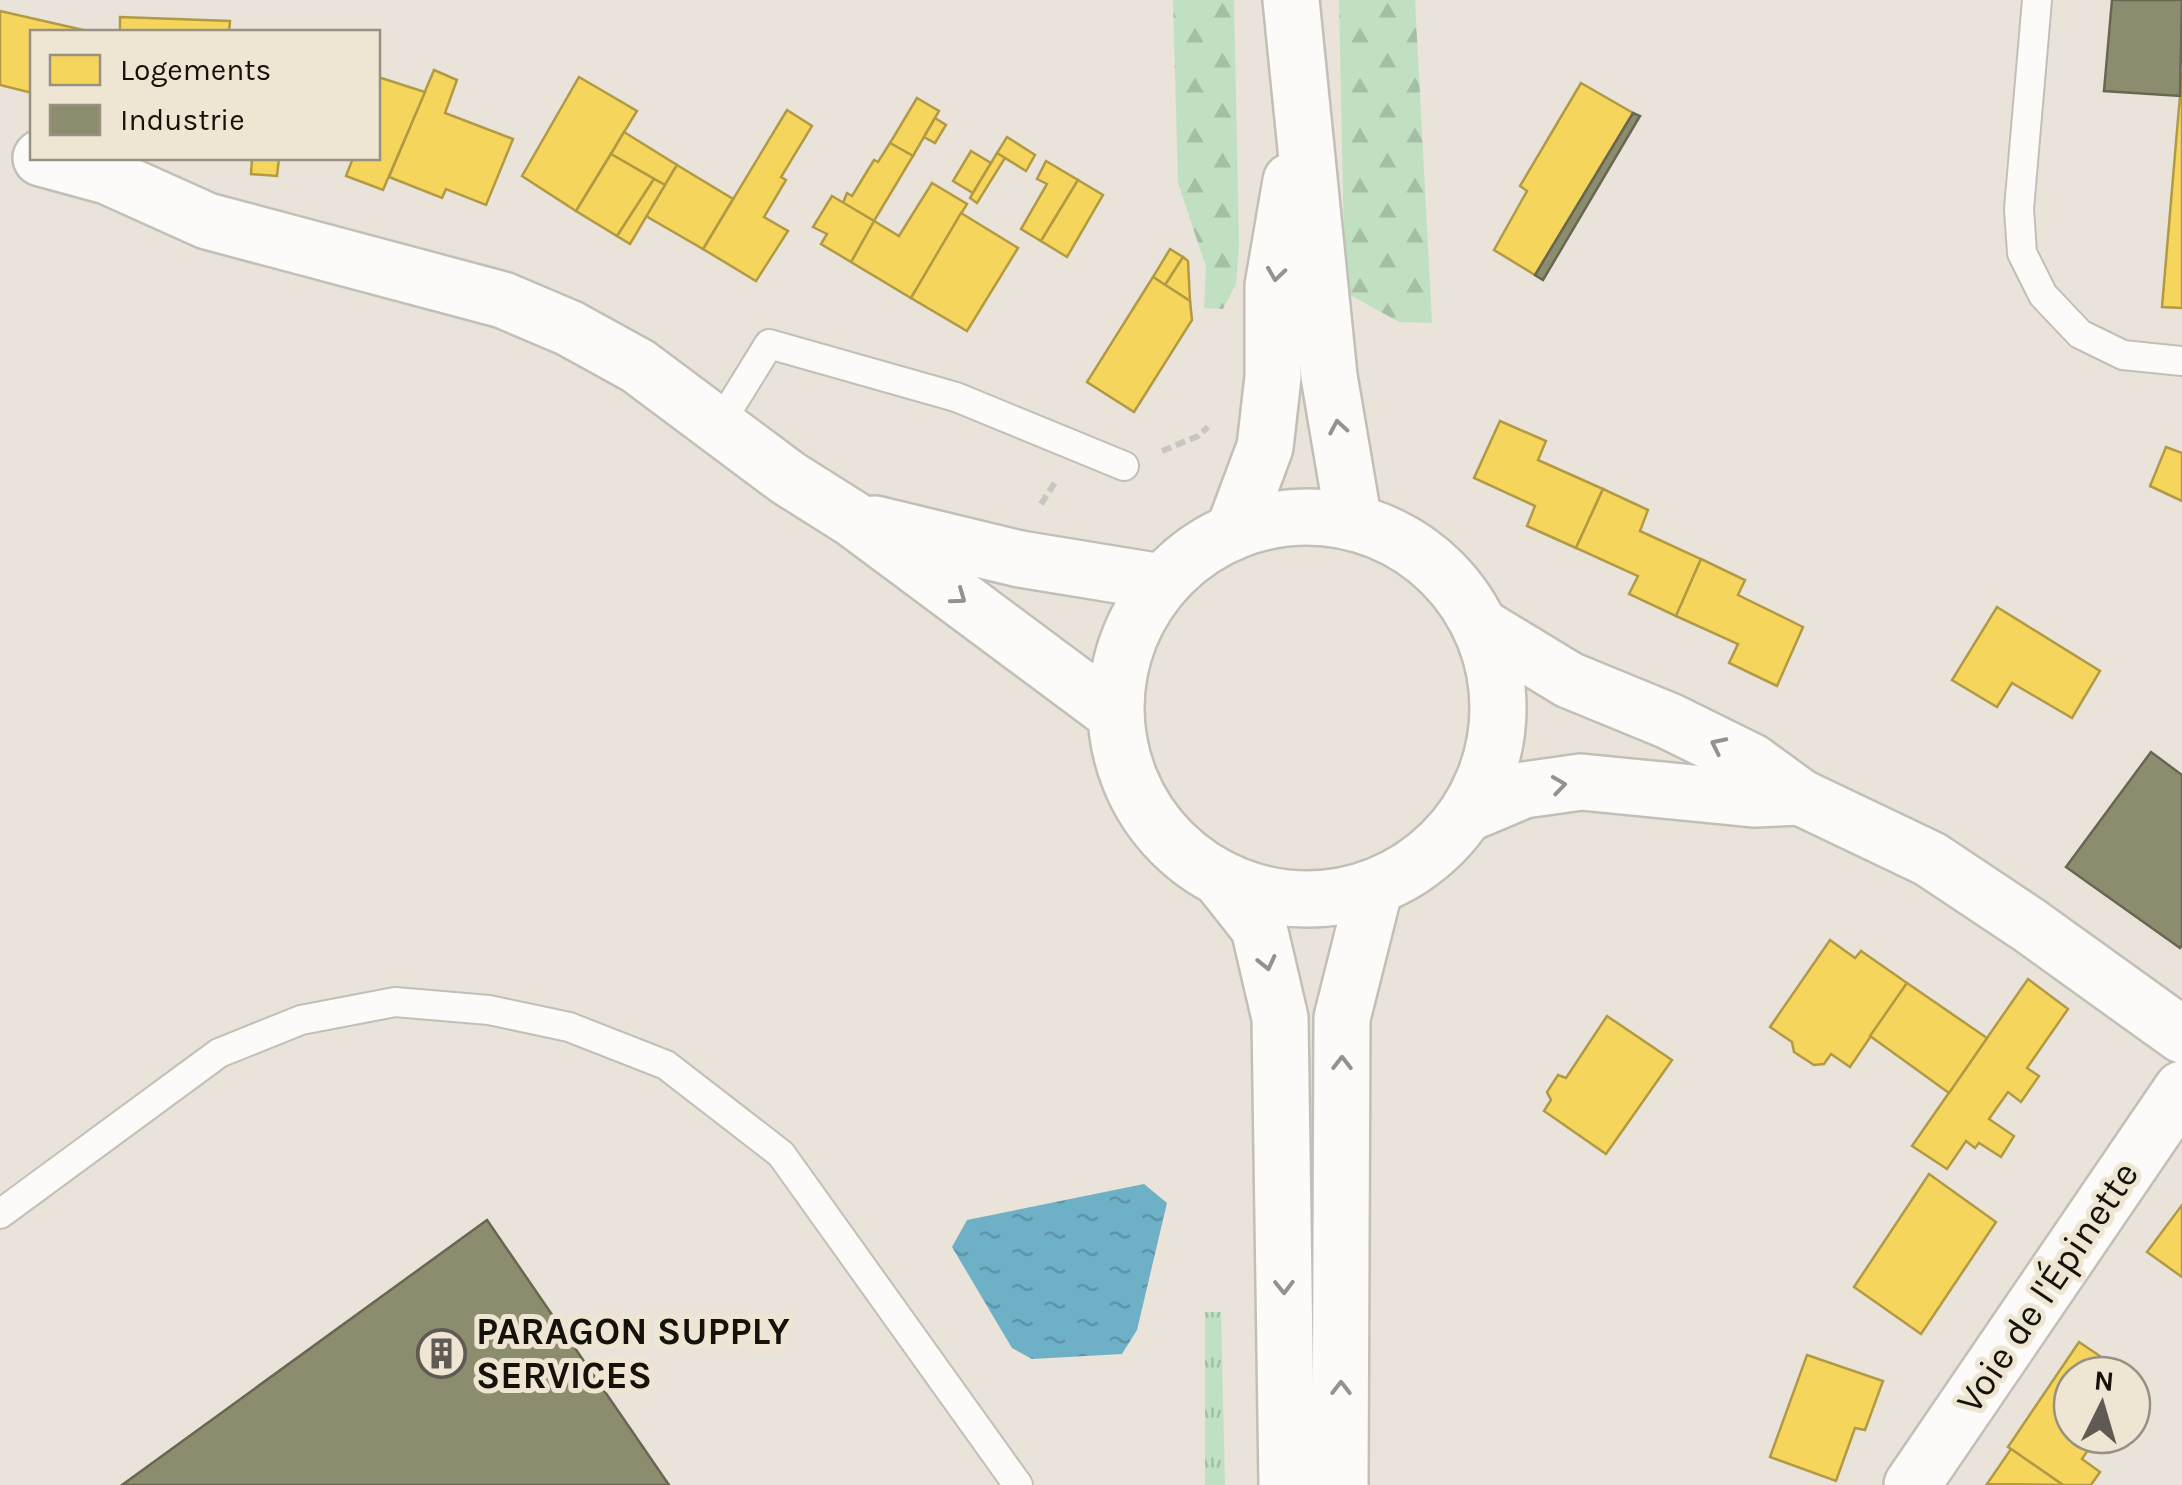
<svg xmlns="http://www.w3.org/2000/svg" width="2182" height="1485" font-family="Karla,sans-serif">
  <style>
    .grass { fill: url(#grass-tufts) }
    .forest { fill: url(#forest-firs) }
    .water { fill: url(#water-ripples) }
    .homes { fill: #f6d55c; stroke: #b29a44; stroke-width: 2.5 }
    .industry { fill: #8c8c6e; stroke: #686751; stroke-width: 2.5 }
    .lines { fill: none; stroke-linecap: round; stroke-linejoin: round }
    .lane-casing { stroke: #c3bfb7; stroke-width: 32 }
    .street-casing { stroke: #c3bfb7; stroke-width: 60 }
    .secondary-casing { stroke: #c3bfb7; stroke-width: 60 }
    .path { stroke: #c8c6c2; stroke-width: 6; stroke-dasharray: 10 5; stroke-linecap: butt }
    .lane { stroke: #fcfbf9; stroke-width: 28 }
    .street { stroke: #fcfbf9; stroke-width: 55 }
    .secondary { stroke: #fcfbf9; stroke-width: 55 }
    .oneway { stroke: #94928e }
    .labels { text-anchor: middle; stroke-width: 10; stroke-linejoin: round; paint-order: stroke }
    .street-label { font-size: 38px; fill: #15120c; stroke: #efe5d3 }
    .poi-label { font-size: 38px; font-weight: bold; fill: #15120c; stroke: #efe5d3; text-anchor: start }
  </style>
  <defs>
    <pattern id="grass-tufts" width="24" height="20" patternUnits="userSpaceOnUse" patternTransform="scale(2.5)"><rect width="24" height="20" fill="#c1e0c2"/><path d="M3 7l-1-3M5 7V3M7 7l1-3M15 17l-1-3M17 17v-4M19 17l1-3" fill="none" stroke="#a5bfa6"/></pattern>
    <pattern id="forest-firs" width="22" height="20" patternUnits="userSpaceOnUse" patternTransform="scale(2.5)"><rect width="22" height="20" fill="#c1e0c2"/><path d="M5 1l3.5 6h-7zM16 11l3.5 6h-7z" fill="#a5bfa6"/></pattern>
    <pattern id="water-ripples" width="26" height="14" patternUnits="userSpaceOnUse" patternTransform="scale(2.5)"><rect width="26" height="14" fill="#6eb0c6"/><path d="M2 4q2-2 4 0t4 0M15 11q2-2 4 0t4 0" fill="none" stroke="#5e96a9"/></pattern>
  </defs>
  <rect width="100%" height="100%" fill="#e9e3d9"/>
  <!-- grass -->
  <polygon class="grass" points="1205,1312 1221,1312 1225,1485 1205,1485"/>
  <!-- forest -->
  <g class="forest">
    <polygon points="1173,0 1234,0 1239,247 1236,284 1223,309 1204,308 1206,267 1178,183"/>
    <polygon points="1339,0 1415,0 1432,323 1399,322 1345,292"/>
  </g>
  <!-- water -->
  <polygon class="water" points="1144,1184 1167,1203 1137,1330 1122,1354 1032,1359 1012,1348 952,1247 967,1220"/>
  <!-- homes -->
  <g class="homes">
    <polygon points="0,11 92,32 32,32 32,93 0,85"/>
    <polygon points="120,17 230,21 229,32 120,32"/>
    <polygon points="434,70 457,80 445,113 513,139 486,205 446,189 442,198 389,177"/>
    <polygon points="2182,72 2182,308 2162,307"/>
    <polygon points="378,77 425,92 383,190 346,176 353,158 378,158"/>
    <polygon points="579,77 637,111 576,211 522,176"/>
    <polygon points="1581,83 1633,113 1535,275 1494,250 1527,191 1520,186"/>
    <polygon points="917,98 939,111 913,156 890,143"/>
    <polygon points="787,110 812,126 781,177 786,180 764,217 788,231 756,281 703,249"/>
    <polygon points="935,118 946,125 935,143 924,137"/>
    <polygon points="624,132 677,165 665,185 611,154"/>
    <polygon points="1007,137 1035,155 1026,171 997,153"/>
    <polygon points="890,143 913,156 874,221 843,203 847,193 852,196 874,160 878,162"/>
    <polygon points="971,151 991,163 973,193 953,181"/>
    <polygon points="997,153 1005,158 977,203 970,198"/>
    <polygon points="611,154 654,179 617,236 576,211"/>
    <polygon points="252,158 279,158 277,176 251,174"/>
    <polygon points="1046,161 1078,180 1041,241 1021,229 1047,184 1037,179"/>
    <polygon points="677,165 733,199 703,249 646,216"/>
    <polygon points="654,179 665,185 630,244 617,236"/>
    <polygon points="1078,180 1103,195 1067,257 1041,241"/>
    <polygon points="932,183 967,204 911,298 851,262 874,221 899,236"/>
    <polygon points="832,196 874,221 851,262 821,244 827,234 813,227"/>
    <polygon points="961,213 1018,248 967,331 911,298"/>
    <polygon points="1170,249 1183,257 1165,285 1153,277"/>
    <polygon points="1183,257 1188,261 1190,301 1165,285"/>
    <polygon points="1153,277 1190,301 1192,320 1134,412 1087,382"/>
    <polygon points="1500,421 1546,441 1538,460 1603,489 1576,548 1527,526 1535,506 1474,478"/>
    <polygon points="2166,447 2182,453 2182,501 2150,486"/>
    <polygon points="1603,489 1648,510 1640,531 1701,559 1676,616 1629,594 1638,576 1576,548"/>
    <polygon points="1701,559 1745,580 1738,595 1803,627 1777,686 1729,663 1738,644 1676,616"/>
    <polygon points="1997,607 2100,671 2072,718 2012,683 1997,707 1952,680"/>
    <polygon points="1830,940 1855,958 1861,951 1907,983 1850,1067 1831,1054 1824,1064 1814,1065 1794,1052 1792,1042 1770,1027"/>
    <polygon points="2028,979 2068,1009 2027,1068 2039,1076 2021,1102 2008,1092 1989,1119 2014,1136 2001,1157 1979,1143 1975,1148 1966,1141 1947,1169 1912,1146"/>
    <polygon points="1907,983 1987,1038 1949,1093 1870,1036"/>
    <polygon points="1607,1016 1672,1060 1606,1154 1544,1111 1551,1100 1547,1092 1558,1075 1566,1078"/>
    <polygon points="1929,1174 1996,1222 1921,1334 1854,1287"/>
    <polygon points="2182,1205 2182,1277 2147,1252"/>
    <polygon points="2079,1342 2128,1375 2072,1375 2072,1435 2098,1435 2082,1459 2100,1472 2091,1485 2063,1485 2008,1447"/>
    <polygon points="1807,1355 1883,1381 1865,1430 1855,1428 1836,1481 1770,1457"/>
    <polygon points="2011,1449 2063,1485 1987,1484"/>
  </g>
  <!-- industry -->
  <g class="industry">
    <polygon points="2112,0 2182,0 2180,96 2104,91"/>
    <polygon points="1633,113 1640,116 1543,280 1535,275"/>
    <polygon points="2151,752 2182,775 2182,945 2180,948 2066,867"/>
    <polygon points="487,1220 669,1485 122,1485"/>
  </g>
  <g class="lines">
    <defs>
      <g id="lane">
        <polyline points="2037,0 2019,209 2022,253 2043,295 2080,334 2123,355 2182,361"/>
        <polyline points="719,425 769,344 956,397 1124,466"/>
        <polyline points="0,1214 219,1053 301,1020 395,1002 489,1010 569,1027 666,1065 781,1154 1018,1485"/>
      </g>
      <g id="street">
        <polyline points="1480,626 1569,680 1669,721 1752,762 1800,797 1930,859 2029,925 2182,1035"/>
        <polyline points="1467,814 1524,790 1581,782 1753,799 1800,797"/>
        <polyline points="1912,1485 2182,1089"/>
      </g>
      <g id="secondary">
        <polyline points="1291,0 1329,376 1354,523"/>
        <polyline points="41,158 107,176 207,221 503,300 569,328 638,366 788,478 853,519 1115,714"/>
        <circle cx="1307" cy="708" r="191"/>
        <polyline points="875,524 1020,559 1161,582"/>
        <polyline points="1234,530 1265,447 1273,377 1273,286 1291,181"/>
        <polyline points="1221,880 1259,928 1280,1018 1287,1485"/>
        <polyline points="1340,1485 1342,1018 1375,887"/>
      </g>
    </defs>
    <!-- lane casing -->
    <use href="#lane" class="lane-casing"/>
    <!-- street casing -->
    <use href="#street" class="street-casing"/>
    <!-- secondary casing -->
    <use href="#secondary" class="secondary-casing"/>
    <!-- path -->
    <g class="path">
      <polyline points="1162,451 1198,436 1208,427"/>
      <polyline points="1041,504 1056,481"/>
    </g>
    <!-- lane -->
    <use href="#lane" class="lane"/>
    <!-- street -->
    <use href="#street" class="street"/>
    <!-- secondary -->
    <use href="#secondary" class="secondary"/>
  </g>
  <!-- one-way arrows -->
  <defs><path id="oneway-chevron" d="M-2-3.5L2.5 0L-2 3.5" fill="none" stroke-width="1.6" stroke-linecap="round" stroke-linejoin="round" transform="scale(2.5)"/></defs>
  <g class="oneway">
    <use href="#oneway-chevron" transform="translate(1276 274) rotate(98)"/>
    <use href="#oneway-chevron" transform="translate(1338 427) rotate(-100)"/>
    <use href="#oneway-chevron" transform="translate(959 597) rotate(36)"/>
    <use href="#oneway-chevron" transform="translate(1718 745) rotate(-154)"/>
    <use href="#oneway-chevron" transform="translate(1559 785) rotate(-8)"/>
    <use href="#oneway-chevron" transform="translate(1267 963) rotate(77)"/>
    <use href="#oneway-chevron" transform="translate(1342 1063) rotate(-90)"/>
    <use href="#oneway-chevron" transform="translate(1284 1287) rotate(89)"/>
    <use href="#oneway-chevron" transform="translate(1341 1388) rotate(-90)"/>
  </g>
  <!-- icons -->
  <defs>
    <symbol id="building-ring" viewBox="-11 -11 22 22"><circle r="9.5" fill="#efe5d3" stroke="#5f5b54" stroke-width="1.5"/><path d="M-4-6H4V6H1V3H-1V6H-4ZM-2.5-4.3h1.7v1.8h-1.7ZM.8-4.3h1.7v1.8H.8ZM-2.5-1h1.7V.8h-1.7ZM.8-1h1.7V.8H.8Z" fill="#5f5b54"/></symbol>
  </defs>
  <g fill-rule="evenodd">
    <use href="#building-ring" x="414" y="1326" width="55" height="55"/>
  </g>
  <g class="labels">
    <!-- street labels -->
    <g class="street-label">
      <text transform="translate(2047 1287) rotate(-56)" y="13">Voie de l'Épinette</text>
    </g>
    <!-- poi labels -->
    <g class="poi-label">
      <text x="476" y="1344">PARAGON SUPPLY<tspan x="476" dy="44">SERVICES</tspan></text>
    </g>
  </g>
  <!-- legend -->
  <rect x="30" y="30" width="350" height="130" fill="#efe5d3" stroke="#989183" stroke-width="2.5"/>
  <rect x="50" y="55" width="50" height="30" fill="#f6d55c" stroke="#989183" stroke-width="2.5"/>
  <text x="120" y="80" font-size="30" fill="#15120c">Logements</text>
  <rect x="50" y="105" width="50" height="30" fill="#8c8c6e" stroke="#989183" stroke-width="2.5"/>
  <text x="120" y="130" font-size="30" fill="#15120c">Industrie</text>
  <!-- north arrow -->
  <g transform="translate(2102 1405) rotate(5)"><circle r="48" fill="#efe5d3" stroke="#989183" stroke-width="2.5"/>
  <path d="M0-8L18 38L0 25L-18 38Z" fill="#5f5b54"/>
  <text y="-15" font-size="28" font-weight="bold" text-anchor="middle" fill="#15120c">N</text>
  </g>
</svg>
